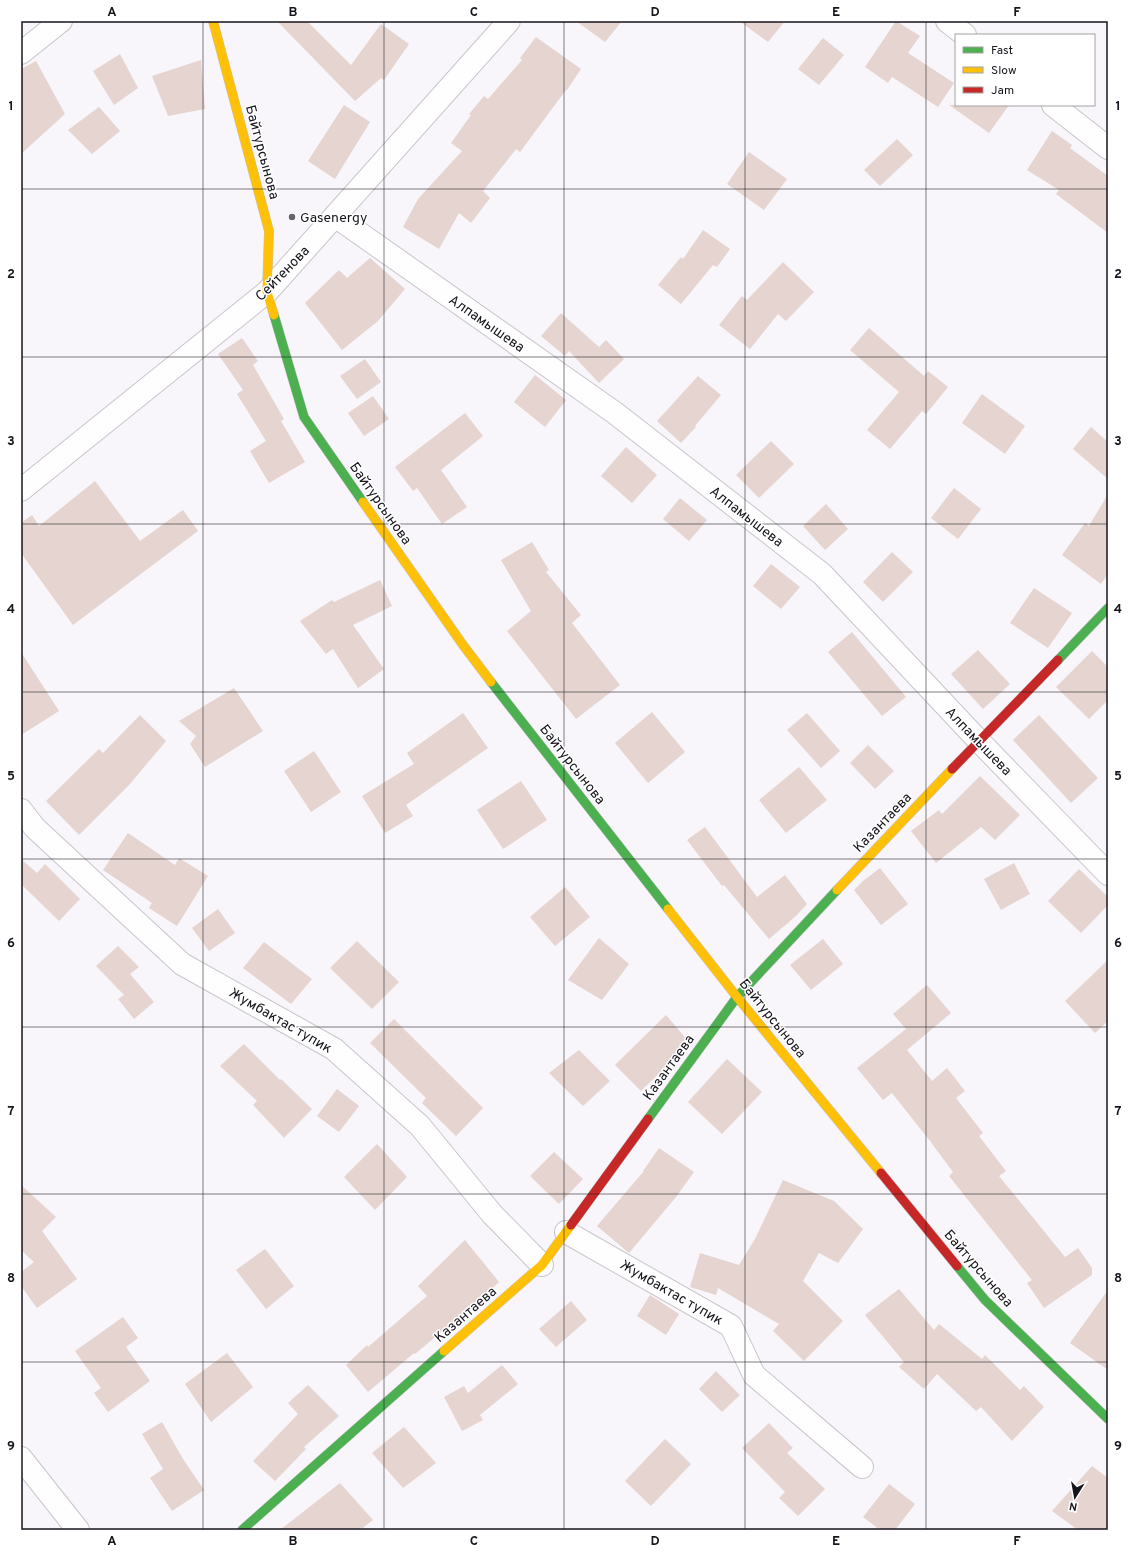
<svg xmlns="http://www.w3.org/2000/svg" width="1129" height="1551" font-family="Overpass,sans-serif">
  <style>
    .building { fill: #e5d4d0 }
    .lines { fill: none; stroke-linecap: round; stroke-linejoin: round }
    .street-casing { stroke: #c8c5cb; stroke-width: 24 }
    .fast-casing { stroke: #c8c5cb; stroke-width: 10 }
    .slow-casing { stroke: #c8c5cb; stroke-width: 10 }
    .jam-casing { stroke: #c8c5cb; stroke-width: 10 }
    .street { stroke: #fefefe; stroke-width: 22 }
    .fast { stroke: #4caf50; stroke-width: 9 }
    .slow { stroke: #ffc107; stroke-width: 9 }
    .jam { stroke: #c62828; stroke-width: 9 }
    .grid { fill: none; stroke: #17151c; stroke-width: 1; stroke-opacity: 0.55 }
    .poi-dot { fill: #66646a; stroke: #fff; stroke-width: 1.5 }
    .labels { text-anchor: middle; stroke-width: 3; stroke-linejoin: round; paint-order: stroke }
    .street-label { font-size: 14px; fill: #17151c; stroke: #fff }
    .poi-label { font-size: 14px; fill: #17151c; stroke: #fff; text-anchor: start }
    .neatline { fill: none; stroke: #17151c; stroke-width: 1.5 }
    .grid-label { font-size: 13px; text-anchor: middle; font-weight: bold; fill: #17151c }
  </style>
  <rect width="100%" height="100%" fill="#f8f6fa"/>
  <!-- building -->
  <g class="building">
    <polygon points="277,21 307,21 351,65 381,24 409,44 384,80 381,78 355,101"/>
    <polygon points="576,21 622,21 605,42"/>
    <polygon points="739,21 785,21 768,42"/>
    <polygon points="896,21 920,36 908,53 954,83 938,107 892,77 888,83 865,67"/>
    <polygon points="536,37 581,69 567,90 566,90 520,152 516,149 483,191 490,198 471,223 459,213 439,249 403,227 418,199 462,151 451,143 471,115 469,114 484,96 488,99 522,60 520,58"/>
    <polygon points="823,38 844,55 819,85 798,69"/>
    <polygon points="120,54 138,88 114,105 93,71"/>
    <polygon points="201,60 205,109 168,116 152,76"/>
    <polygon points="36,61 65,114 21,154 21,69"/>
    <polygon points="344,105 370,122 335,179 308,161"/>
    <polygon points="949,105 1009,105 989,133"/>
    <polygon points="99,107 120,131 92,154 68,130"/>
    <polygon points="1052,131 1072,145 1070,148 1108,176 1108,233 1056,194 1059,190 1027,170"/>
    <polygon points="897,139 913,155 880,186 864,170"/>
    <polygon points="749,152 787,179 764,210 727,184"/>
    <polygon points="703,230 730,249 717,267 713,265 681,304 658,285 681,257 683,259"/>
    <polygon points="370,258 405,289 378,321 342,350 305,303 339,270 347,278"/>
    <polygon points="783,262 814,292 786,321 778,314 750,349 719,325 742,296 747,300"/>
    <polygon points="561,313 599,347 606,340 624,359 599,383 569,351 565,356 541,336"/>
    <polygon points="869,328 924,376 928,371 948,387 926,414 922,411 890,449 867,430 899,392 850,350"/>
    <polygon points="242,338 258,361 253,365 284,419 281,421 305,462 269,483 250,451 266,441 237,394 243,390 218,354"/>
    <polygon points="365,359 381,382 357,399 340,376"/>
    <polygon points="535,375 566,400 545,427 514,402"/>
    <polygon points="698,376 721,395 695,426 696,427 681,443 657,421"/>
    <polygon points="982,394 1025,426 1005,454 962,423"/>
    <polygon points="373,396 389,419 364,436 348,413"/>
    <polygon points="465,413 483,436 441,470 467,507 442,524 417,488 413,491 395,467"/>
    <polygon points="1091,427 1108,442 1108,479 1073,449"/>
    <polygon points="771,441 794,464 759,498 736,475"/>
    <polygon points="626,447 657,475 632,503 601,476"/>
    <polygon points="95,481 140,541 183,510 198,531 73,625 21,553 21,523 32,515 39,526"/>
    <polygon points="954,488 981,509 958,539 931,518"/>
    <polygon points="1108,494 1108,574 1101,584 1062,555 1085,523 1089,526"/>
    <polygon points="680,498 707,520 689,541 663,519"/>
    <polygon points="826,504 848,529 825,550 803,526"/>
    <polygon points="532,542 549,570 546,572 581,615 572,623 620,685 576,719 507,631 531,611 501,560"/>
    <polygon points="892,552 913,572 883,602 863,582"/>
    <polygon points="771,564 800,587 781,609 753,586"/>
    <polygon points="380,580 392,606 353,625 384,669 358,688 333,649 326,654 300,621 332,600 334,602"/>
    <polygon points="1034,588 1072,613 1048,648 1010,623"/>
    <polygon points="852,632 906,697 882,716 828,652"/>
    <polygon points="978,650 1010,684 983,709 951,674"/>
    <polygon points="1092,651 1108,667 1108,700 1089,719 1056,687"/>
    <polygon points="21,652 59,711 21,735"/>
    <polygon points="234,688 263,731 205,767 190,744 196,736 179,721"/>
    <polygon points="652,712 685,752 648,783 615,743"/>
    <polygon points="463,713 488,748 406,805 413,816 385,833 362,796 414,764 407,753"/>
    <polygon points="807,713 840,751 821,768 787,730"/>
    <polygon points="140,715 166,741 130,784 79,835 46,801 99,749 103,753"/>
    <polygon points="1039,715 1098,778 1071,803 1013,740"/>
    <polygon points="868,745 894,771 875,789 850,763"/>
    <polygon points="314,751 341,792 311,812 284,771"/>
    <polygon points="799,767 827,800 786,833 759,800"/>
    <polygon points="980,776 1020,815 995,840 981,827 936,863 911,831 939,810 942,814"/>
    <polygon points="521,781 547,820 503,849 477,810"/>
    <polygon points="705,827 757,897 785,875 807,904 796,916 769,939 724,885 722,886 687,840"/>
    <polygon points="128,833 175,865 179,858 208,876 177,926 149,908 152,903 103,870"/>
    <polygon points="21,859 37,873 45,864 80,899 59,921 21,884"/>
    <polygon points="1014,863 1030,894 1001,910 984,879"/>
    <polygon points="880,868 908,904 881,925 854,890 863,881"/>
    <polygon points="1079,869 1108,897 1108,905 1081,933 1048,901"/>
    <polygon points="565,887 590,917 555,946 530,917"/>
    <polygon points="218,909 235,933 209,951 192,928"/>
    <polygon points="599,938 629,964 602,1000 568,980"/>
    <polygon points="823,939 843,964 811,990 790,965"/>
    <polygon points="357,941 399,982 372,1009 330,968"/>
    <polygon points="264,942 312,979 291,1004 243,968"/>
    <polygon points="118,946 139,967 130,974 154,1002 134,1019 118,999 124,995 96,966"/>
    <polygon points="1108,960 1108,1021 1095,1033 1065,1001"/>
    <polygon points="927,985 951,1013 907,1050 932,1081 947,1068 965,1091 956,1098 983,1133 979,1136 1006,1171 999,1176 1065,1257 1078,1248 1092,1268 1092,1275 1044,1308 1027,1283 1032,1280 949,1176 953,1172 930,1141 892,1093 883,1100 857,1068 906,1029 893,1014"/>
    <polygon points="666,1015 689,1042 683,1050 641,1091 615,1065"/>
    <polygon points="394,1019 483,1108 456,1136 422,1103 426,1098 370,1043"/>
    <polygon points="244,1044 280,1080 281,1079 312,1109 284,1138 253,1105 257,1101 220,1066"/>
    <polygon points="579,1050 610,1081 583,1106 549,1073"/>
    <polygon points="727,1059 762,1092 722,1134 688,1102"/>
    <polygon points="337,1089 359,1106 339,1132 317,1116"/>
    <polygon points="377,1144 407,1177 375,1210 344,1177"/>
    <polygon points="659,1148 694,1172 676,1197 629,1253 597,1226 644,1171 643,1171"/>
    <polygon points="554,1152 583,1179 559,1204 530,1176"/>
    <polygon points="783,1180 834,1201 863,1229 838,1263 819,1253 803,1281 843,1321 804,1361 773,1331 779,1324 718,1288 716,1295 690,1287 700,1253 739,1265 755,1239"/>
    <polygon points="21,1185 56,1217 42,1231 77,1279 37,1308 21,1286 21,1272 34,1262 21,1250"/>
    <polygon points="465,1240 499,1282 455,1325 453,1322 415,1354 414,1353 368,1392 346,1365 367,1345 368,1347 427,1296 418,1286"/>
    <polygon points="265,1249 294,1286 266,1309 236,1270"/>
    <polygon points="899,1289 934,1330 939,1324 982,1359 985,1355 1020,1390 1024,1386 1044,1407 1012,1441 981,1407 976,1411 937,1374 924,1389 899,1367 904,1362 865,1315"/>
    <polygon points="1108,1290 1108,1370 1070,1343"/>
    <polygon points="650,1295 679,1314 666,1335 637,1316"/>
    <polygon points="571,1301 587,1320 556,1347 539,1329"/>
    <polygon points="123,1317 138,1338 126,1347 150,1381 108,1412 94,1393 101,1388 75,1351"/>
    <polygon points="227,1353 253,1387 211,1422 185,1384"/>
    <polygon points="502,1365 518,1384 480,1415 483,1420 462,1431 444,1397 464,1386 468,1393"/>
    <polygon points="716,1371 740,1395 722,1412 699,1389"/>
    <polygon points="308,1385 339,1416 304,1447 306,1449 275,1481 253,1461 298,1414 288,1403"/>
    <polygon points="162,1422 183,1459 204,1490 172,1511 150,1478 163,1469 142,1434"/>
    <polygon points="769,1423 793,1448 787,1453 825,1489 798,1516 779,1498 785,1492 742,1448"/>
    <polygon points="404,1427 436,1463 403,1488 372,1453"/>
    <polygon points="665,1439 691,1464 651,1506 625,1481"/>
    <polygon points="1092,1466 1108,1478 1108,1530 1078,1530 1052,1511"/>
    <polygon points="340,1483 373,1520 360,1530 280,1530"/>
    <polygon points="889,1484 915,1504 895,1530 880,1530 863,1517"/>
  </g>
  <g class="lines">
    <defs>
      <g id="street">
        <polyline points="947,21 965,35"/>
        <polyline points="21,53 61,21"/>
        <polyline points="1053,105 1108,148"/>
        <polyline points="335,216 615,413 822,574 979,741 1108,874"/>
        <polyline points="21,490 267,292 509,21"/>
        <polyline points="21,810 35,828 182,964 334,1049 420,1126 492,1214 542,1265"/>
        <polyline points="566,1232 731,1326 754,1375 862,1467"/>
        <polyline points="21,1458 78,1530"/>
      </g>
      <g id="fast">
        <polyline points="274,315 304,417 363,502"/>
        <polyline points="1058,660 1108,608"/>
        <polyline points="491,682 668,909"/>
        <polyline points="648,1119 737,997 837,890"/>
        <polyline points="957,1266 985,1300 1108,1419"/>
        <polyline points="242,1530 444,1351"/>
      </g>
      <g id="slow">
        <polyline points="213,21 269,231 267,292 274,315"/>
        <polyline points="363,502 463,645 491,682"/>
        <polyline points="837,890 952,769"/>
        <polyline points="668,909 737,997 881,1173"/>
        <polyline points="444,1351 542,1265 571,1225"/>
      </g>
      <g id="jam">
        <polyline points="952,769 1058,660"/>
        <polyline points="881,1173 957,1266"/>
        <polyline points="571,1225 648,1119"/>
      </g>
    </defs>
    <!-- street casing -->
    <use href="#street" class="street-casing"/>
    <!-- fast casing -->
    <use href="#fast" class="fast-casing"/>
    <!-- slow casing -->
    <use href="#slow" class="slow-casing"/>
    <!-- jam casing -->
    <use href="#jam" class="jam-casing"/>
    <!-- street -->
    <use href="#street" class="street"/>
    <!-- fast -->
    <use href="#fast" class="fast"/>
    <!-- slow -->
    <use href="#slow" class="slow"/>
    <!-- jam -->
    <use href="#jam" class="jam"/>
  </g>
  <!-- grid -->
  <path class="grid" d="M 203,21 L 203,1530M 384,21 L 384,1530M 564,21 L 564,1530M 745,21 L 745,1530M 926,21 L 926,1530M 21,189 L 1108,189M 21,357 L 1108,357M 21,524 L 1108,524M 21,692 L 1108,692M 21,859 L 1108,859M 21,1027 L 1108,1027M 21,1194 L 1108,1194M 21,1362 L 1108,1362"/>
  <!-- markers -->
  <circle class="poi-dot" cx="292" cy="217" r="4"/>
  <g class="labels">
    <!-- street labels -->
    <g class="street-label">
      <text transform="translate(263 152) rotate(75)" y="5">Байтурсынова</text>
      <text transform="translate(282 273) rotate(-46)" y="5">Сейтенова</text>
      <text transform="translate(487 323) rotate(35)" y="5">Алпамышева</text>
      <text transform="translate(381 503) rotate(55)" y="5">Байтурсынова</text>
      <text transform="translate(747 516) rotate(38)" y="5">Алпамышева</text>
      <text transform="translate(979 741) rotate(46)" y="5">Алпамышева</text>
      <text transform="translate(573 764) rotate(52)" y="5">Байтурсынова</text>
      <text transform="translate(882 822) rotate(-46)" y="5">Казантаева</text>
      <text transform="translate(773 1018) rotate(51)" y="5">Байтурсынова</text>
      <text transform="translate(281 1020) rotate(30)" y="5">Жумбактас тупик</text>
      <text transform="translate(668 1067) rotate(-54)" y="5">Казантаева</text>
      <text transform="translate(979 1268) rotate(49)" y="5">Байтурсынова</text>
      <text transform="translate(672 1292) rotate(30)" y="5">Жумбактас тупик</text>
      <text transform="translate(465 1314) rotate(-41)" y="5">Казантаева</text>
    </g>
    <!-- poi labels -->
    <g class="poi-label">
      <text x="300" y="222">Gasenergy</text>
    </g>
  </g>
  <!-- border -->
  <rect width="1129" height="1551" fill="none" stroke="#ffffff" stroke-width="44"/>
  <!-- legend -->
  <rect x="955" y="34" width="140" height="72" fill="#ffffff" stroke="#a2a1a4"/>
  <rect x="963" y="47" width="20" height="6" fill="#4caf50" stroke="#a2a1a4"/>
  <text x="991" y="54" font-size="12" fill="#17151c">Fast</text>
  <rect x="963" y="67" width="20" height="6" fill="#ffc107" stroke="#a2a1a4"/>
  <text x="991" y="74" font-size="12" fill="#17151c">Slow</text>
  <rect x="963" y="87" width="20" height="6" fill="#c62828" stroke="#a2a1a4"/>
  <text x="991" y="94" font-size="12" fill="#17151c">Jam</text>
  <!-- north arrow -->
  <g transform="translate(1075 1497) rotate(191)" stroke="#ffffff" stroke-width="3" paint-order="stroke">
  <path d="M0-3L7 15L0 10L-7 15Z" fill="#17151c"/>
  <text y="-6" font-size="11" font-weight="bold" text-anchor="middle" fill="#17151c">N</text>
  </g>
  <rect x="22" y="22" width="1085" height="1507" class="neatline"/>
  <g class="grid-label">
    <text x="112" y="16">A</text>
    <text x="293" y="16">B</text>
    <text x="474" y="16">C</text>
    <text x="655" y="16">D</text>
    <text x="836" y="16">E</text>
    <text x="1017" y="16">F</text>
    <text x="11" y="110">1</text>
    <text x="1118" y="110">1</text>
    <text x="11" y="278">2</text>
    <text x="1118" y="278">2</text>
    <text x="11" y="445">3</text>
    <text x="1118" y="445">3</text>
    <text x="11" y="613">4</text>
    <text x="1118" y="613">4</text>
    <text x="11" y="780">5</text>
    <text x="1118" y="780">5</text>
    <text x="11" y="947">6</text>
    <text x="1118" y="947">6</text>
    <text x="11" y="1115">7</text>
    <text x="1118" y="1115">7</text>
    <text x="11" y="1282">8</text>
    <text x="1118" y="1282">8</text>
    <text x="11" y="1450">9</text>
    <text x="1118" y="1450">9</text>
    <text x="112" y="1545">A</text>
    <text x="293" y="1545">B</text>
    <text x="474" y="1545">C</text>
    <text x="655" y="1545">D</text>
    <text x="836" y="1545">E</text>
    <text x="1017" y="1545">F</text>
  </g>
</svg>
